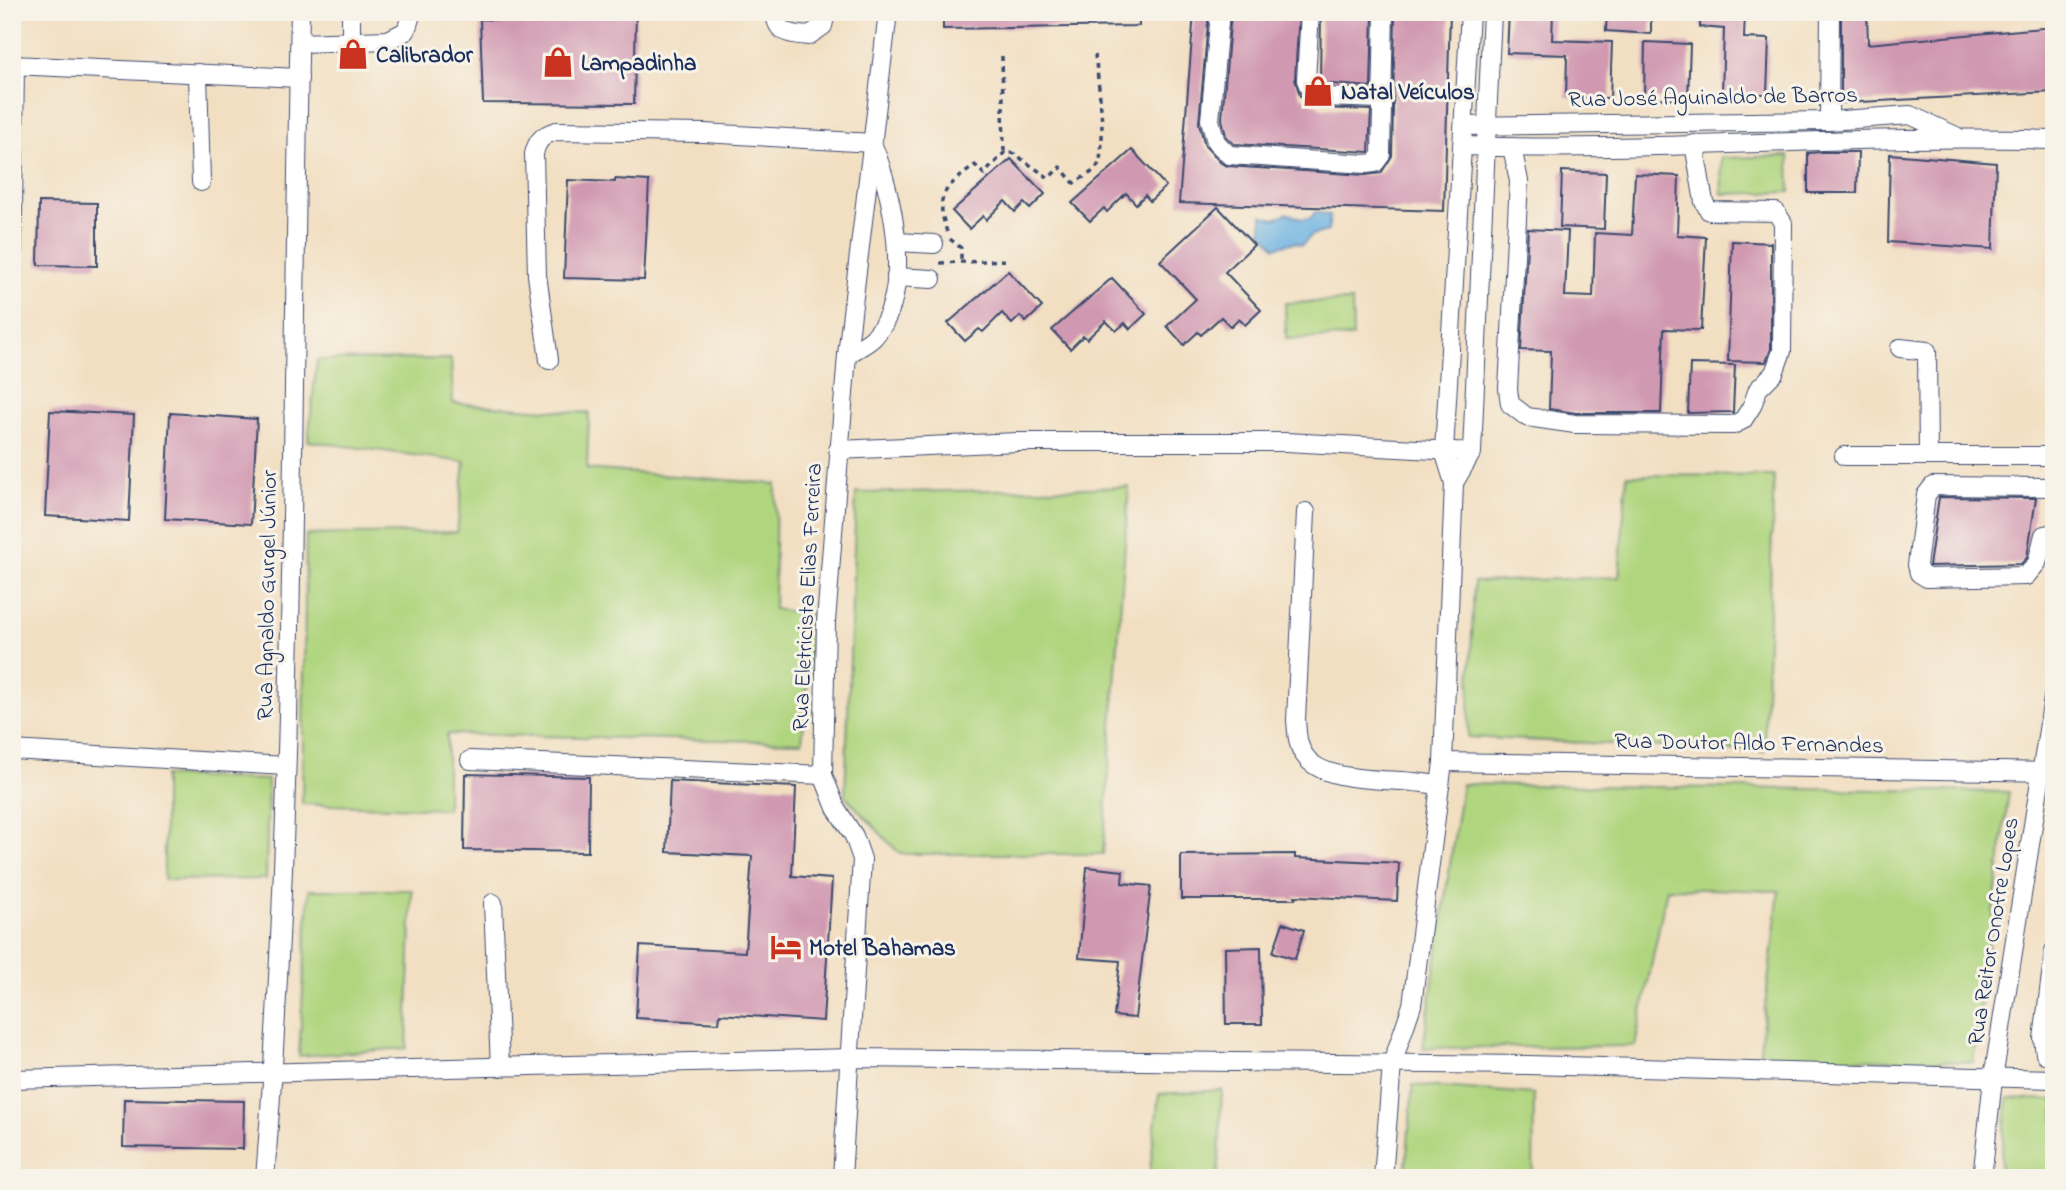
<svg xmlns="http://www.w3.org/2000/svg" width="2066" height="1190" font-family="'Indie Flower',sans-serif">
  <style>
    .green { fill: #b0d57f; stroke: #66826e; stroke-width: 2 }
    .water { fill: #6ab1e1; stroke: #4270a0; stroke-width: 2 }
    .building { fill: #d098b1 }
    .lines { fill: none; stroke-linecap: round; stroke-linejoin: round }
    .minor-casing { stroke: #3b496d; stroke-width: 20 }
    .path { stroke: #3b496d; stroke-width: 3.5; stroke-dasharray: 5 5; stroke-linecap: butt }
    .minor { stroke: #fff; stroke-width: 18 }
    .labels { text-anchor: middle; stroke-width: 6; stroke-linejoin: round; paint-order: stroke }
    .poi-label { font-size: 23px; font-weight: bold; fill: #1b2f5e; stroke: #f7f3e8; text-anchor: start }
    .street-label { font-size: 23px; fill: #1b2f5e; stroke: #f7f3e8 }
  </style>
  <rect width="100%" height="100%" fill="#f7f3e8"/>
  <filter id="ink" filterUnits="userSpaceOnUse"><feTurbulence type="fractalNoise" baseFrequency=".0143" numOctaves="2"/><feDisplacementMap in="SourceGraphic" scale="14" xChannelSelector="R" yChannelSelector="G"/><feConvolveMatrix kernelMatrix="1 2 1 2 8 2 1 2 1" color-interpolation-filters="sRGB"/></filter>
  <filter id="wash" filterUnits="userSpaceOnUse"><feTurbulence type="fractalNoise" baseFrequency=".00686" numOctaves="4" result="noise"/><feDisplacementMap in="SourceGraphic" scale="28" xChannelSelector="R" yChannelSelector="G"/><feGaussianBlur stdDeviation="1.57" result="paint"/><feColorMatrix in="noise" values="0 0 0 0 0 0 0 0 0 0 0 0 0 0 0 0 0 1.4 0 .05"/><feComposite in="paint" operator="in"/></filter>
  <g filter="url(#wash)">
    <rect width="100%" height="100%" fill="#f2dfc2"/>
    <!-- green -->
    <g class="green">
      <polygon points="1789,156 1790,192 1722,194 1721,158"/>
      <polygon points="1352,301 1353,337 1286,339 1285,303"/>
      <polygon points="451,359 453,403 589,413 587,469 776,484 774,609 814,615 802,742 447,734 447,809 302,804 306,535 457,532 465,462 308,441 317,360"/>
      <polygon points="1627,475 1774,476 1764,752 1468,737 1474,582 1619,577"/>
      <polygon points="1129,487 1103,854 900,854 845,796 856,493"/>
      <polygon points="164,776 268,780 266,879 164,880"/>
      <polygon points="1462,784 2009,792 1973,1062 1759,1057 1779,891 1667,888 1635,1046 1423,1048"/>
      <polygon points="309,890 412,890 407,1048 299,1056"/>
      <polygon points="1413,1085 1534,1094 1533,1178 1405,1178"/>
      <polygon points="1222,1090 1218,1178 1149,1178 1159,1094"/>
      <polygon points="2008,1098 2054,1100 2054,1178 1999,1178"/>
    </g>
    <!-- water -->
    <polygon class="water" points="1315,212 1330,215 1328,231 1312,235 1302,245 1295,242 1275,247 1262,232 1262,215 1275,219 1287,213 1302,219 1311,218"/>
    <g id="blocks">
      <!-- building -->
      <g class="building">
        <polygon points="515,12 636,12 634,104 483,103 480,19 515,21"/>
        <polygon points="943,12 1139,12 1139,26 943,29"/>
        <polygon points="1194,12 1209,12 1199,123 1205,146 1221,163 1228,166 1365,175 1381,173 1392,156 1395,12 1450,12 1444,211 1179,203"/>
        <polygon points="1231,12 1299,12 1295,79 1300,96 1322,108 1371,110 1369,152 1234,144 1226,136 1222,119"/>
        <polygon points="1321,12 1373,12 1371,87 1320,83"/>
        <polygon points="1509,12 1553,12 1552,40 1612,42 1610,98 1566,97 1567,55 1507,53"/>
        <polygon points="1607,12 1651,12 1651,34 1606,31"/>
        <polygon points="1700,12 1745,12 1744,38 1769,39 1767,94 1722,93 1724,29 1700,27"/>
        <polygon points="1841,12 1867,12 1868,44 2054,27 2054,92 1841,103"/>
        <polygon points="1645,42 1690,44 1688,99 1644,98"/>
        <polygon points="1132,150 1166,186 1150,201 1145,195 1136,204 1126,193 1107,212 1104,208 1090,221 1072,203"/>
        <polygon points="1823,152 1858,152 1857,193 1808,193 1808,153"/>
        <polygon points="1890,154 1996,163 1993,249 1888,242"/>
        <polygon points="1011,159 1045,194 1030,209 1024,203 1015,212 1005,201 986,220 983,216 969,229 952,211"/>
        <polygon points="1562,171 1606,173 1604,229 1560,227"/>
        <polygon points="1635,174 1679,176 1677,235 1706,237 1701,330 1664,329 1661,413 1576,413 1549,409 1551,351 1521,350 1528,229 1568,231 1565,296 1593,297 1595,233 1632,235"/>
        <polygon points="615,179 649,181 644,280 564,278 568,180 615,182"/>
        <polygon points="39,202 97,203 97,266 38,265"/>
        <polygon points="1218,207 1254,245 1225,272 1261,310 1245,325 1239,319 1231,327 1221,317 1201,335 1198,332 1184,345 1167,326 1196,299 1160,261"/>
        <polygon points="1732,241 1771,243 1771,349 1766,362 1728,361"/>
        <polygon points="1008,271 1042,307 1026,322 1020,316 1012,324 1002,313 983,332 979,329 965,341 948,323"/>
        <polygon points="1112,278 1146,314 1130,329 1125,323 1116,331 1106,321 1087,339 1083,336 1070,349 1052,330"/>
        <polygon points="1690,364 1735,365 1733,412 1688,413"/>
        <polygon points="50,411 134,415 129,521 45,516"/>
        <polygon points="170,413 257,419 251,524 165,519"/>
        <polygon points="1939,497 2036,498 2027,558 2021,564 1929,566"/>
        <polygon points="465,774 589,777 588,852 464,850"/>
        <polygon points="670,781 796,787 792,876 832,879 823,1021 720,1014 719,1023 636,1018 640,946 745,952 752,856 667,852"/>
        <polygon points="1295,854 1295,858 1399,863 1397,901 1295,896 1295,899 1181,899 1181,855"/>
        <polygon points="1087,867 1123,871 1122,883 1151,886 1135,1018 1114,1016 1120,961 1079,958"/>
        <polygon points="1283,923 1304,930 1295,959 1273,952"/>
        <polygon points="1261,947 1262,1024 1226,1024 1225,948"/>
        <polygon points="124,1099 244,1101 243,1149 123,1147"/>
      </g>
    </g>
  </g>
  <g filter="url(#ink)">
    <use href="#blocks" fill-opacity="0" stroke="#3b496d" stroke-width="2"/>
    <g class="lines">
      <defs>
        <g id="minor">
          <path d="M 775,12 C 776,34 790,34 808,36 L 823,26 L 826,12"/>
          <polyline points="1220,12 1210,120 1216,142 1229,155 1366,164 1375,163 1381,155 1384,12"/>
          <polyline points="1310,12 1306,80 1311,92 1323,97 1382,99"/>
          <polyline points="351,41 351,12"/>
          <polyline points="300,43 388,40 406,31 412,12"/>
          <polyline points="12,65 299,78"/>
          <polyline points="198,73 201,182"/>
          <polyline points="1829,121 1830,12"/>
          <polyline points="1465,126 1829,121 1910,115 1956,136"/>
          <path d="M 1464,146 C 1661,153 1857,133 2054,140"/>
          <polyline points="1512,147 1519,181 1508,389 1510,404 1527,417 1575,424 1733,425 1743,420 1752,406 1758,389 1774,373 1782,351 1783,223 1776,212 1709,211 1704,202 1694,144"/>
          <polyline points="897,242 934,244"/>
          <polyline points="896,277 932,279"/>
          <polyline points="12,282 15,65"/>
          <polyline points="1900,348 1927,351 1928,456"/>
          <path d="M 549,360 L 537,275 L 534,154 C 537,140 543,135 556,131 L 704,133 L 872,143 C 893,193 915,293 874,337 C 868,344 855,349 847,355"/>
          <polyline points="838,450 1017,442 1286,442 1472,452"/>
          <polyline points="1844,456 2054,456"/>
          <polyline points="1454,483 1472,452 1492,12"/>
          <polyline points="2054,487 1933,486 1926,495 1917,565 1919,573 1927,578 2026,576 2037,563 2044,535 2054,533"/>
          <path d="M 1306,512 L 1296,720 C 1297,732 1297,746 1305,756 C 1326,787 1404,776 1440,786"/>
          <polyline points="12,750 286,766"/>
          <polyline points="470,760 823,775"/>
          <polyline points="1443,762 2054,772"/>
          <polyline points="493,903 500,1067"/>
          <polyline points="2054,951 2043,1039 2045,1054 2054,1055"/>
          <polyline points="12,1079 851,1058 1528,1065 2054,1079"/>
          <path d="M 265,1178 C 296,790 291,401 300,12"/>
          <polyline points="842,1178 862,859 854,836 836,808 823,775 826,622 847,355 888,12"/>
          <polyline points="1383,1178 1392,1064 1412,1005 1443,762 1454,483 1444,451 1470,12"/>
          <polyline points="1982,1178 1993,1079 2054,692"/>
        </g>
      </defs>
      <!-- minor casing -->
      <use href="#minor" class="minor-casing"/>
      <!-- path -->
      <g class="path">
        <polyline points="1002,56 1004,153"/>
        <path d="M 947,232 C 934,192 945,189 975,165 L 984,174 L 1004,153 L 1013,153 L 1049,178 L 1060,167 L 1074,183 C 1081,178 1093,173 1097,167 C 1108,148 1098,79 1095,55"/>
        <polyline points="950,239 961,248 961,263"/>
        <polyline points="940,263 1008,260"/>
      </g>
      <!-- minor -->
      <use href="#minor" class="minor"/>
    </g>
  </g>
  <!-- icons -->
  <defs>
    <symbol id="shop-bare" viewBox="-9 -9 18 18"><path d="M-5-2.5h2.3a2.7 3.5 0 0 1 5.4 0H5L5.5 6h-11ZM-1.5-2.5h3a1.5 2.3 0 0 0-3 0Z" fill="#c8321e" stroke="#f7f3e8" stroke-width="2.5" paint-order="stroke"/></symbol>
    <symbol id="hotel-bare" viewBox="-9 -9 18 18"><path d="M-6-4.5h1.5V1H6V5H4.5V3h-9V5H-6ZM-4 0a1.8 1.8 0 1 1 3.6 0ZM.5 0V-2.5h3Q6-2.5 6 0Z" fill="#c8321e" stroke="#f7f3e8" stroke-width="2.5" paint-order="stroke"/></symbol>
  </defs>
  <g fill-rule="evenodd">
    <use href="#shop-bare" x="331" y="32" width="44" height="44"/>
    <use href="#shop-bare" x="536" y="40" width="44" height="44"/>
    <use href="#shop-bare" x="1296" y="69" width="44" height="44"/>
    <use href="#hotel-bare" x="764" y="925" width="44" height="44"/>
  </g>
  <g class="labels">
    <!-- poi labels -->
    <g class="poi-label">
      <text x="376" y="62">Calibrador</text>
      <text x="581" y="70">Lampadinha</text>
      <text x="1341" y="99">Natal Veículos</text>
      <text x="809" y="955">Motel Bahamas</text>
    </g>
    <!-- street labels -->
    <g class="street-label">
      <text transform="translate(1713 96) rotate(-1)" y="8">Rua José Aguinaldo de Barros</text>
      <text transform="translate(266 595) rotate(-89)" y="8">Rua Agnaldo Gurgel Júnior</text>
      <text transform="translate(806 597) rotate(-87)" y="8">Rua Eletricista Elias Ferreira</text>
      <text transform="translate(1749 742) rotate(1)" y="8">Rua Doutor Aldo Fernandes</text>
      <text transform="translate(1992 931) rotate(-81)" y="8">Rua Reitor Onofre Lopes</text>
    </g>
  </g>
  <!-- margin -->
  <rect width="2066" height="1190" fill="none" stroke="#f7f3e8" stroke-width="42"/>
</svg>
